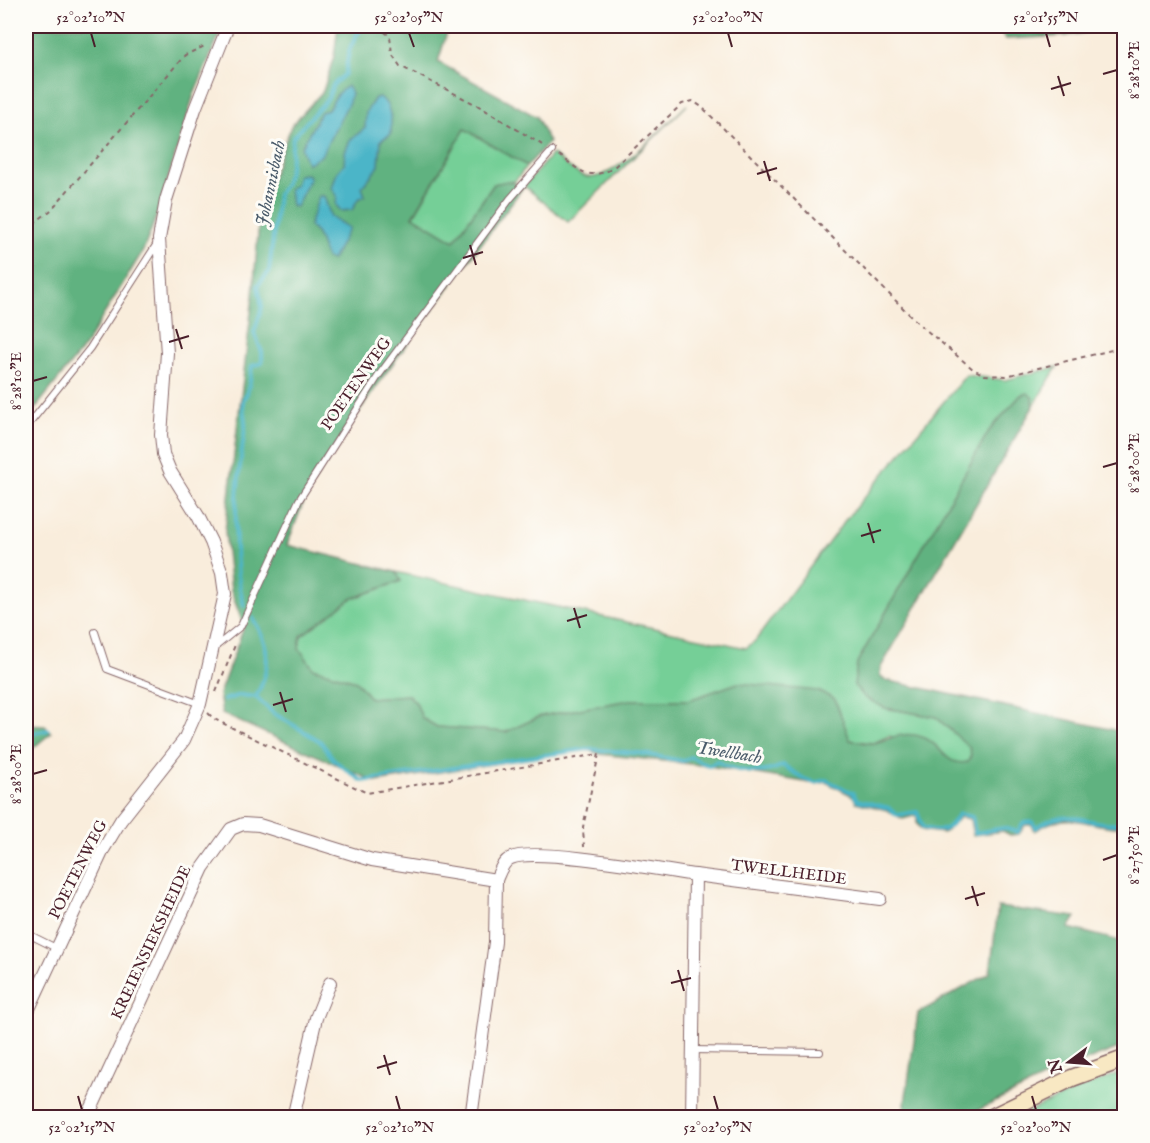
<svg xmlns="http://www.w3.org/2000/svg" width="1150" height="1143" font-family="'IM FELL English',serif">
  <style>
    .green { fill: #75cf97; stroke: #607761; stroke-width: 1.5 }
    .forest { fill: #60b280; stroke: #556856; stroke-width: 1.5 }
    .water { fill: #4bb5c8; stroke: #4a6a7a; stroke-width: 1.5 }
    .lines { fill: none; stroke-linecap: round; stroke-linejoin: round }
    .stream { stroke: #4bb5c8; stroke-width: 4 }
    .lane-casing { stroke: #876769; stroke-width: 8 }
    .street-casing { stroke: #876769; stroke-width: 14 }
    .secondary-casing { stroke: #876769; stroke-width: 19 }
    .path { stroke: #876769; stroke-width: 2; stroke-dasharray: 4.5 4.5; stroke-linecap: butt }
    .lane { stroke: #fff; stroke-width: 6 }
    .street { stroke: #fff; stroke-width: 12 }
    .secondary { stroke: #f8e8c3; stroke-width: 16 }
    .ticks { fill: none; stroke: #4a1f2b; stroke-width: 2 }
    .labels { text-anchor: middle; stroke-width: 6; stroke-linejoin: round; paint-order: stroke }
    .street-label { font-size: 16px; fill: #4a1f2b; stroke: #fdfcf7 }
    .water-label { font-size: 18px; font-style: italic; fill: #4a5b6a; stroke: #fdfcf7 }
    .neatline { fill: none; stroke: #4a1f2b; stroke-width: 2 }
    .ticks-label { font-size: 15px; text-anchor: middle; fill: #4a1f2b }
  </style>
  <rect width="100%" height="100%" fill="#fdfcf7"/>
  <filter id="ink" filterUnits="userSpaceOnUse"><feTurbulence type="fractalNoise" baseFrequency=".0167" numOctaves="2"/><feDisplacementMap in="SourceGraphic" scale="12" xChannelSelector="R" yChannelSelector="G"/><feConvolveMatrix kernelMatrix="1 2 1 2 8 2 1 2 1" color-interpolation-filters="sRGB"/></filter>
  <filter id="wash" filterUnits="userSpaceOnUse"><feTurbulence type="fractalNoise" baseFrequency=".008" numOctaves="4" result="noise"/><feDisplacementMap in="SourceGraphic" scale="24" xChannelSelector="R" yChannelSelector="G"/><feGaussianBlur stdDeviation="1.35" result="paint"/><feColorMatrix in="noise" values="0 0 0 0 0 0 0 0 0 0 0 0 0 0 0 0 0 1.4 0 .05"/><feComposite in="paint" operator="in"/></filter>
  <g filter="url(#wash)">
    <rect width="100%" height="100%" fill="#f9eddc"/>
    <!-- green -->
    <g class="green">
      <path d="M 687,105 L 568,222 L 524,186 L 552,154 C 562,161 576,175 587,177 C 612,183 668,123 687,105 Z"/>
      <polygon points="465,129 527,166 515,181 494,184 454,241 413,217"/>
      <polygon points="1057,367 1033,407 1033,398 1021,395 989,431 857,663 885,708 936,717 969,747 971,755 968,762 959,764 949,761 939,749 889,736 873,743 850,740 738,683 689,700 630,700 541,716 506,732 437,727 422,718 416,703 409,695 370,698 356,681 313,668 299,648 301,636 351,599 401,581 396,572 746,648 755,641 846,519 966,375 1005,380"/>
      <polygon points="1124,1071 1124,1117 1017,1117 1069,1093"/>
    </g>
    <!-- forest -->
    <g class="forest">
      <polygon points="26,26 223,26 193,97 157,215 143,251 84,347 26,420"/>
      <path d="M 338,26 L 449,26 L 438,62 L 537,117 L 549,142 L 527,166 L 465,129 L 413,216 L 454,241 L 494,184 L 507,181 L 524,186 L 383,377 L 325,462 L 305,498 L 287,545 L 396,572 L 401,581 L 351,599 L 301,636 L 299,648 L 313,668 L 356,681 L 370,698 L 408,695 L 416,703 L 422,718 L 437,727 L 506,732 L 541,716 L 630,700 L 689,700 L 738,683 L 818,691 L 835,699 L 850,740 C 857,741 867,744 874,743 C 894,738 903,730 925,738 C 943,746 945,767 968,762 L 971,755 L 969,747 L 936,717 L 885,708 L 865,698 L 854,685 L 857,663 L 989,431 L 1021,395 L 1028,393 L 1033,398 L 1033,407 L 881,667 L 880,675 L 885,680 L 1124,732 L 1124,820 L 1119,827 C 1084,826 1067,809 1035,831 L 1032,825 L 1025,825 L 1019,834 L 1010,835 L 1003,831 L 973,835 L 970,819 L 961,817 C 939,832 957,836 922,830 L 917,824 L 917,815 L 903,819 L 887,810 L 856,802 L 853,796 L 826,782 L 816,784 L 709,766 L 599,754 L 587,749 L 376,782 L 222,714 L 219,694 L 244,627 L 231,591 L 225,531 L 253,295 L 260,209 L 291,126 L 323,91 L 334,56 Z"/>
      <polygon points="995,26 1124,26 1066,36 1006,39"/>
      <polygon points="26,725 45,726 51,733 28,752 26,751"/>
      <polygon points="998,907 1076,917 1069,928 1124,942 1124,1046 1057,1072 964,1117 903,1117 918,1013 990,973"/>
    </g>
    <!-- water -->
    <g class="water">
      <polygon points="347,86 351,93 349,102 321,156 307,164 301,148 321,112 328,110 338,93"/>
      <path d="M 380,97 C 391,105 392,121 391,134 L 381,140 L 379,166 L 362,187 L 365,196 L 358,199 L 352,210 L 341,211 L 336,205 L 337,196 L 332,188 L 337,172 L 344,164 L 345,152 L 350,140 L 365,128 L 366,112 L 375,98 Z"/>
      <polygon points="307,174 310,178 296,207 291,206 289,189 295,185 298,175"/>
      <polygon points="319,196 324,196 331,217 349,228 332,260 326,258 317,234 309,226"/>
    </g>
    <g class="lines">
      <!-- stream -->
      <g class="stream">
        <path d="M 244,606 C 229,551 237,483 245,428 C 246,419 242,409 243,401 C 243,398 246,396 247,393 C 250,384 251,375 252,366 L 262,363 L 262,352 L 254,333 L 262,307 L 258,285 L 269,272 L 278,194 L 285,184 L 290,167 L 293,137 L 328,98 L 333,85 L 345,74 L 349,51 L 356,36 L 364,26"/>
        <path d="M 253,618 C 270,647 272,666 256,697"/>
        <path d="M 224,700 L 240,695 L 256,697 L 273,713 L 320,741 L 335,761 L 362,781 L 587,749 L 638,753 L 683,761 L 691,757 L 709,766 L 717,761 C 736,773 763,776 783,765 L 804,779 L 815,783 L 826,780 L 853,793 L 857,800 L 889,808 L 897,815 L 917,812 L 923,828 C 946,832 945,833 959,814 L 972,817 L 975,833 L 1004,828 L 1018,832 L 1023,823 L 1032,822 L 1036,828 C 1066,806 1083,824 1117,824 L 1124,816"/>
        <polyline points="26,735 48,730"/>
      </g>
    </g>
  </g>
  <g filter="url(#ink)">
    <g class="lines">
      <defs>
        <g id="lane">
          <polyline points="26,428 90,348 158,242"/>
          <polyline points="95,632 107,669 200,704"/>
          <polyline points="214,648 241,626 299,500 379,375 510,199 552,151"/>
          <polyline points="26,933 56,948"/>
          <polyline points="692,1050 820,1052"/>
        </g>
        <g id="street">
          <polyline points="695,875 880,899"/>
          <polyline points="26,1015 103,850 121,820 184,740 200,704 225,594 222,573 211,542 198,516 170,471 163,454 161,435 167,353 159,239 166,200 195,109 228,26"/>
          <path d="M 87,1118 L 203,868 L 231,829 L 243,824 L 259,825 L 372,860 L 496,880 C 499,873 503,861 511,858 C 536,847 661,870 695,875 L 692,1118"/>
          <polyline points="293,1118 316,1018 330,983"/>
          <polyline points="471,1118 495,942 496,880"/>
        </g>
        <polyline id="secondary" points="990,1118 1072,1078 1124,1059"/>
      </defs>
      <!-- lane casing -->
      <use href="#lane" class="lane-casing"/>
      <!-- street casing -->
      <use href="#street" class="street-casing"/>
      <!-- secondary casing -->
      <use href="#secondary" class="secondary-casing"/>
      <!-- path -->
      <g class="path">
        <polyline points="377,26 390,36 392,54 400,66 477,105 544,146"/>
        <path d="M 559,155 C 580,170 586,181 612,169 L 682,104 L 693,101 L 702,107 L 920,325 L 973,369 L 985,375 L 1006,376 L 1124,347"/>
        <polyline points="26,229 50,211 185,55 207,45"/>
        <polyline points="216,692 235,645"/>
        <polyline points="208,713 214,719 367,793 599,754 583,827 584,847"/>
      </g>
      <!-- lane -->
      <use href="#lane" class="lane"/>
      <!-- street -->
      <use href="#street" class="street"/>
      <!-- secondary -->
      <use href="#secondary" class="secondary"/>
    </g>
  </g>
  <!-- ticks -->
  <path class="ticks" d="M 91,33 L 95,47M 409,33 L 414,47M 728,33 L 732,47M 1046,33 L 1050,47M 1103,74 L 1117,70M 1058,76 L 1064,96M 1051,89 L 1071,83M 764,161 L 770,181M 757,174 L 777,168M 470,245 L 476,265M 463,258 L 483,252M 176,329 L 182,349M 169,342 L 189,336M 33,381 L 47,377M 1103,467 L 1117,463M 868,523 L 874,543M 861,536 L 881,530M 574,608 L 580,628M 567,621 L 587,615M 280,692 L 286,712M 273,705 L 293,699M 33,774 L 47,770M 1103,860 L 1117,855M 972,886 L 978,906M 965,899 L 985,893M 678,970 L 684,991M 671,983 L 691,978M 384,1055 L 390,1075M 377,1068 L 397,1062M 78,1096 L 82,1110M 396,1096 L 400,1110M 714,1096 L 718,1110M 1032,1096 L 1036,1110"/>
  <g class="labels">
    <!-- street labels -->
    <g class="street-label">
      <text transform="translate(355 383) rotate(-55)" y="6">POETENWEG</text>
      <text transform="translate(77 869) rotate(-63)" y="6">POETENWEG</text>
      <text transform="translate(789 871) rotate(7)" y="6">TWELLHEIDE</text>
      <text transform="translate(150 942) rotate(-65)" y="6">KREIENSIEKSHEIDE</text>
    </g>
    <!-- water labels -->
    <g class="water-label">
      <text transform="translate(270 183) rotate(-78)" y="6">Johannisbach</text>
      <text transform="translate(729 752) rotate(9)" y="6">Twellbach</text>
    </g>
  </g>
  <!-- margin -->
  <rect width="1150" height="1143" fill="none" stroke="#fdfcf7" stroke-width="66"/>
  <!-- north arrow -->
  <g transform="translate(1069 1062) rotate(254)" stroke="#fdfcf7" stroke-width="4.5" paint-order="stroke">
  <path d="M0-4.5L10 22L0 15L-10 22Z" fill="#4a1f2b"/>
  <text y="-9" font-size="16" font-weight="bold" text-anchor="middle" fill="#4a1f2b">N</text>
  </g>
  <rect x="33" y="33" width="1084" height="1077" class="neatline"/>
  <g class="ticks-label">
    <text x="91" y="22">52°02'10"N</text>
    <text x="409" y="22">52°02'05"N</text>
    <text x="728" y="22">52°02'00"N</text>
    <text x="1046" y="22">52°01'55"N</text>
    <text transform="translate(1134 70) rotate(-90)" y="5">8°28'10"E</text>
    <text transform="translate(16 381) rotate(-90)" y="5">8°28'10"E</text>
    <text transform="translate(1134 463) rotate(-90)" y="5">8°28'00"E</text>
    <text transform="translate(16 774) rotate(-90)" y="5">8°28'00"E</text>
    <text transform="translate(1134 855) rotate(-90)" y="5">8°27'50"E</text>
    <text x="82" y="1132">52°02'15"N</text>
    <text x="400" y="1132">52°02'10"N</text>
    <text x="718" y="1132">52°02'05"N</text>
    <text x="1036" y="1132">52°02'00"N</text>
  </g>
</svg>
